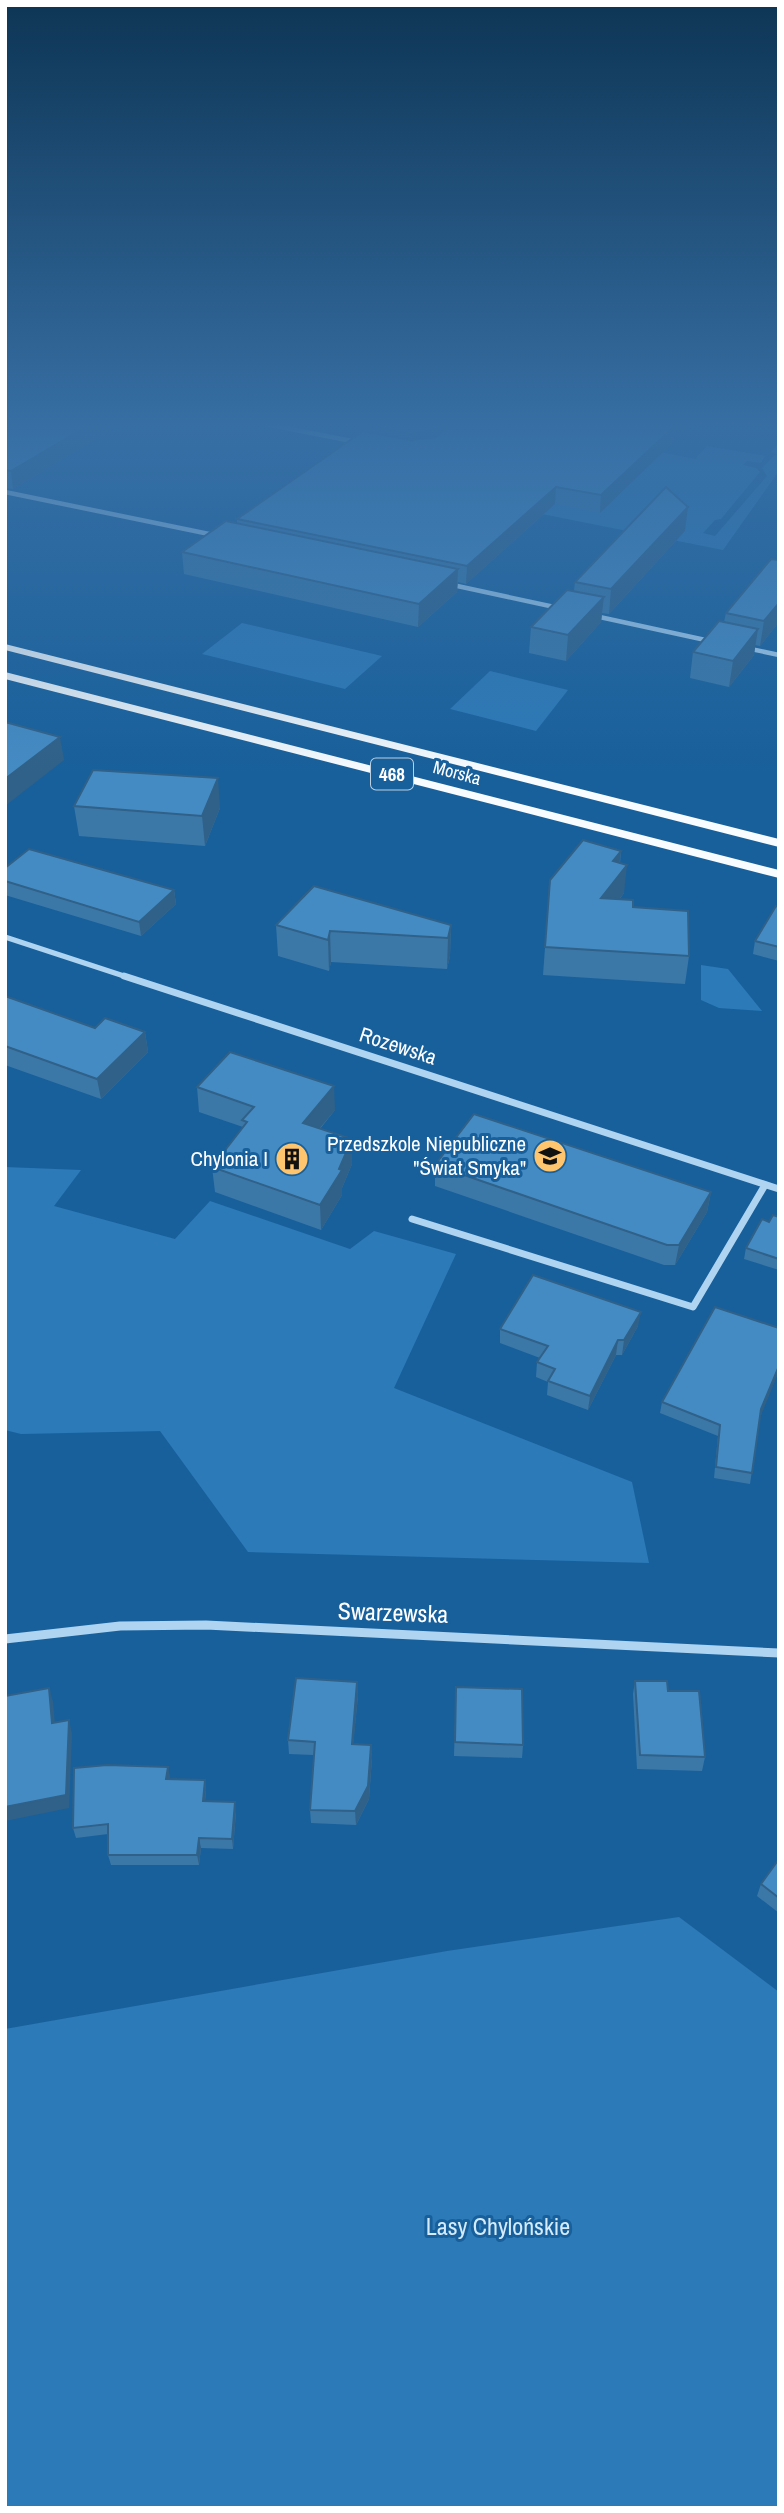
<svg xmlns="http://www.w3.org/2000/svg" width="784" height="2513" font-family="'Archivo Narrow',sans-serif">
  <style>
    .green { fill: #2c7ab8 }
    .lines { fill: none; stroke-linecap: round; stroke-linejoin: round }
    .minor-far3 { stroke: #aed4f2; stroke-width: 4.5 }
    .minor-far2 { stroke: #aed4f2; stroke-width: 5 }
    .minor-far1 { stroke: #aed4f2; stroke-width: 7 }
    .minor { stroke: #aed4f2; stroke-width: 9 }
    .primary { fill: #f8fcff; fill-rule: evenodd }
    .wall { fill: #3b78a8 }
    .shaded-wall { fill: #306188 }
    .building { fill: #458bc3; stroke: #306188; stroke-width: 2 }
    .labels { text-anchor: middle; stroke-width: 6; stroke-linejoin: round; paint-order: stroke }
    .far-street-label { font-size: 18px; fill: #fff; stroke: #18609b }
    .shield { fill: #18609b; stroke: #bacfe1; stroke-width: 2 }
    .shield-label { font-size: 19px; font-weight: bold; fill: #fff }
    .street-label { font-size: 21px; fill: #fff; stroke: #18609b }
    .poi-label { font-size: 21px; fill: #fff; stroke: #18609b; text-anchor: end }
    .near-street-label { font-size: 24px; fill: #fff; stroke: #18609b }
    .near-park-label { font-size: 24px; fill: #d5ebfc; stroke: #18609b }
  </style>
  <rect width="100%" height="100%" fill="#18609b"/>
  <!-- green -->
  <g class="green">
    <polygon points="779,442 779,471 723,550 406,487 614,443 695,459 707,446 765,456 761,463 747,461 743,465 756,468 760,472 721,519 715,520 703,533 715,536 767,476 762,468 776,454 771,452"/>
    <polygon points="242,623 382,656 345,689 202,654"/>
    <polygon points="490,671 568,690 536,731 450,709"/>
    <polygon points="701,965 728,969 762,1011 719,1008 701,1000"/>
    <polygon points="5,1167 81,1170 54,1206 175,1239 210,1201 350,1249 374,1231 456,1254 394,1388 632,1482 649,1563 248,1552 160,1431 21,1434 5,1430"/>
    <polygon points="679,1917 779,1992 779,2508 5,2508 5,2029 447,1951"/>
  </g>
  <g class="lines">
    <!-- minor-far3 -->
    <g class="minor-far3">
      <polyline points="255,422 357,442"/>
      <polyline points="5,492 214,535"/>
      <polyline points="448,584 559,608"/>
      <polyline points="595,616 710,641"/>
      <polyline points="746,648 779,655"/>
    </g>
    <!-- minor-far2 -->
    <polyline class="minor-far2" points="5,937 130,978"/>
    <!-- minor-far1 -->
    <g class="minor-far1">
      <polyline points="124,976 779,1189"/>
      <polyline points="412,1219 693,1307 765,1185"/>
    </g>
    <!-- minor -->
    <polyline class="minor" points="5,1639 120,1626 206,1625 779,1653"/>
    <!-- primary -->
    <g class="primary">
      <polygon points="5,644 779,839 779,847 5,650"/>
      <polygon points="5,672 779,870 779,878 5,679"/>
    </g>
  </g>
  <!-- wall -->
  <g class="wall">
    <polygon points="5,422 125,422 13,489 5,488"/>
    <polygon points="351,422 691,422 691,425 600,513 555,504 466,584 458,582 457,592 418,627 184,574 182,552 237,524 237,519 361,433"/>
    <polygon points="685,531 609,614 602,613 601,622 566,661 529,653 531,627 574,591 575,582"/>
    <polygon points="779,560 779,622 760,646 755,645 754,655 729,687 690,678 693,652 724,622 726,613"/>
    <polygon points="74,806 220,808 205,846 79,836"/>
    <polygon points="621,851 620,863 624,893 619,900 633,907 689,956 685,984 543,975 550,880"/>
    <polygon points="5,868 174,890 176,904 141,936 5,895"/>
    <polygon points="779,907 779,961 753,954 755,941"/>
    <polygon points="276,925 451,925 450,956 447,969 331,962 329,971 278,956"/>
    <polygon points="5,996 95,1028 145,1032 148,1052 101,1099 5,1065"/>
    <polygon points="197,1087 335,1110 320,1129 352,1139 352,1164 342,1188 342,1195 321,1230 215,1192 212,1167 243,1127 199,1112"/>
    <polygon points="435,1165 711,1192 707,1212 675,1265 664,1265 435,1186"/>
    <polygon points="779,1217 779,1270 744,1259 746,1248 769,1222"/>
    <polygon points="638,1326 622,1355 616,1355 588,1410 547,1395 548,1382 536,1377 537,1362 540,1358 500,1343 500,1329"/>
    <polygon points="662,1402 760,1416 750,1484 714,1478 718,1436 660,1413"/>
    <polygon points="635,1681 668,1691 705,1757 702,1771 637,1769 633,1694"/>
    <polygon points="357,1682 358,1696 353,1744 371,1745 372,1758 369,1799 356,1825 311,1823 310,1810 314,1755 289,1754 288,1740"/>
    <polygon points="456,1687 523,1745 522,1758 454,1756"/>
    <polygon points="168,1767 169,1779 205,1780 206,1790 205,1801 236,1812 233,1849 201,1848 199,1865 111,1865 108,1855 108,1834 76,1838 73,1828"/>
    <polygon points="779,1859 779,1913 757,1896 761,1884"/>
  </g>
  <!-- shaded-wall -->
  <g class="shaded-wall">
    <polygon points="94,422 125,422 13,489 11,471"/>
    <polygon points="443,422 454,422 431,444 410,447 410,434"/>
    <polygon points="679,422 691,422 691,425 600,513 601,495"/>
    <polygon points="556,487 555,504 466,584 467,566"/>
    <polygon points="688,507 685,531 609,614 611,589"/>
    <polygon points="458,569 457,592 418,627 419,604"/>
    <polygon points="604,597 601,622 566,661 568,635"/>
    <polygon points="779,603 779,622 760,646 764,621"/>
    <polygon points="758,629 754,655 729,687 733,661"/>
    <polygon points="60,737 64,760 5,806 5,779"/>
    <polygon points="218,778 220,808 205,846 202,816"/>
    <polygon points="621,851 618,876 627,865 624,893 598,927 601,898 613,861"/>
    <polygon points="174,890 176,904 141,936 139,922"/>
    <polygon points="451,925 450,956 447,969 448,938"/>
    <polygon points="330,931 331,962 329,971 328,940"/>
    <polygon points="145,1032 148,1052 101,1099 97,1079"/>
    <polygon points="334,1086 335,1110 304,1147 303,1123"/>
    <polygon points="352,1139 352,1164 342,1188 342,1195 321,1230 320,1205 339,1169"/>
    <polygon points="711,1192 707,1212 675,1265 679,1245"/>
    <polygon points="641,1312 638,1326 622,1355 624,1340"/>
    <polygon points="618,1340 616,1355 588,1410 590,1396"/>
    <polygon points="779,1366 779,1371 759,1420 761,1409"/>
    <polygon points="357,1682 358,1696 352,1758 352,1744"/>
    <polygon points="49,1688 53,1702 56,1737 52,1723"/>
    <polygon points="69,1720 72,1734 69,1808 5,1821 5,1807"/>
    <polygon points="371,1745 372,1758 369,1799 356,1825 355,1811"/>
    <polygon points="168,1767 170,1777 168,1789 166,1779"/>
    <polygon points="205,1780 206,1790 204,1811 203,1801"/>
    <polygon points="235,1802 236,1812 233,1849 232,1839"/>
    <polygon points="199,1838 201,1848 199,1865 197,1855"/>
  </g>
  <!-- building -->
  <g class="building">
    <polygon points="5,422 94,422 11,471 5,470"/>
    <polygon points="363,422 443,422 431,431 410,434 365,425"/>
    <polygon points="455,422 679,422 601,495 556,487 467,566 237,519 363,431 411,440 436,437"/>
    <polygon points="666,487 688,507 611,589 575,582"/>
    <polygon points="226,521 458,569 419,604 182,552"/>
    <polygon points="771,559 779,560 779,603 764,621 726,613"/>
    <polygon points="567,590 604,597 568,635 531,627"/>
    <polygon points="719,621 758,629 733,661 693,652"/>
    <polygon points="5,722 60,737 5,779"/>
    <polygon points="93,770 218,778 202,816 74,806"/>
    <polygon points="583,840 621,851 613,861 627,865 601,898 633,900 633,907 688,911 689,956 545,947 550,880"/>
    <polygon points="29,849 174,890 139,922 5,881 5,868"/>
    <polygon points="314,886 451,925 448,938 330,931 328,940 276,925"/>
    <polygon points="776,906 779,907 779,947 755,941"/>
    <polygon points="5,996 95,1028 105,1018 145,1032 97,1079 5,1046"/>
    <polygon points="230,1052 334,1086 303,1123 352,1139 339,1169 342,1170 320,1205 212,1167 247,1122 242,1120 254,1107 197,1087"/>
    <polygon points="474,1114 711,1192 679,1245 667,1245 435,1165"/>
    <polygon points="773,1215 779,1217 779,1259 746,1248 762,1219 769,1222"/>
    <polygon points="533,1275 641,1312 624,1340 618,1340 590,1396 548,1381 555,1369 537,1362 548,1346 500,1329"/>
    <polygon points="715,1307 779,1328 779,1366 761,1409 752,1473 716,1467 720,1425 662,1402"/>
    <polygon points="296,1678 357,1682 352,1744 371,1745 368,1786 355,1811 310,1810 315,1742 288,1740"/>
    <polygon points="635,1681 667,1681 668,1691 699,1691 705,1757 640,1755"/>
    <polygon points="456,1687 522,1689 523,1745 455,1742"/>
    <polygon points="49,1688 52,1723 69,1720 66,1795 5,1807 5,1696"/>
    <polygon points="107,1765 168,1767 166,1779 205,1780 203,1801 235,1802 232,1839 199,1838 197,1855 108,1855 108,1824 73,1828 74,1768"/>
    <polygon points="779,1859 779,1898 761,1884"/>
  </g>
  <!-- sky -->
  <linearGradient id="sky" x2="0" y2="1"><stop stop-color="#0d3555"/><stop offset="0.55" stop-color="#376fa4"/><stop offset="1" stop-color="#376fa4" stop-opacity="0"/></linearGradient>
  <rect width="784" height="774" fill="url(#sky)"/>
  <!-- icons -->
  <defs>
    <symbol id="school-disc" viewBox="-11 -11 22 22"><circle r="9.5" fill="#ffc56e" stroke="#18609b"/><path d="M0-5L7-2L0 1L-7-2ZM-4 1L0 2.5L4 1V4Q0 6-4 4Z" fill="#111"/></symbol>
    <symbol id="building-disc" viewBox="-11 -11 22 22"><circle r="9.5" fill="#ffc56e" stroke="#18609b"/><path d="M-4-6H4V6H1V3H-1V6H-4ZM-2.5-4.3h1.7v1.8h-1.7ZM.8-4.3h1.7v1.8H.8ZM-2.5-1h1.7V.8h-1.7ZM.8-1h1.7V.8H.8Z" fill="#111"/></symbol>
  </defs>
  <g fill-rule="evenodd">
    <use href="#school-disc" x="531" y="1137" width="38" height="38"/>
    <use href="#building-disc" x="273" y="1140" width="38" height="38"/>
  </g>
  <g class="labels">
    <!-- far-street labels -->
    <g class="far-street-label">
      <text transform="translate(457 773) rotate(15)" y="6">Morska</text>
    </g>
    <!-- shield labels -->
    <rect class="shield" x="371" y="758.5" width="42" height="31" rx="5"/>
    <g class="shield-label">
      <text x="392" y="781">468</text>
    </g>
    <!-- street labels -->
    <g class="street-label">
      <text transform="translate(398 1046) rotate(18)" y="7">Rozewska</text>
    </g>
    <!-- poi labels -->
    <g class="poi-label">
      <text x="526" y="1151">Przedszkole Niepubliczne<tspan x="526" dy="24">"Świat Smyka"</tspan></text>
      <text x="268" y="1166">Chylonia I</text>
    </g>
    <!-- near-street labels -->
    <g class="near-street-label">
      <text transform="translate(393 1613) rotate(2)" y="8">Swarzewska</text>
    </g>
    <!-- near-park labels -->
    <g class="near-park-label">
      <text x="498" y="2235">Lasy Chylońskie</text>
    </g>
  </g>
  <!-- border -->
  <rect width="784" height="2513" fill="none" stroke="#ffffff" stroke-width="14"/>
</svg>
